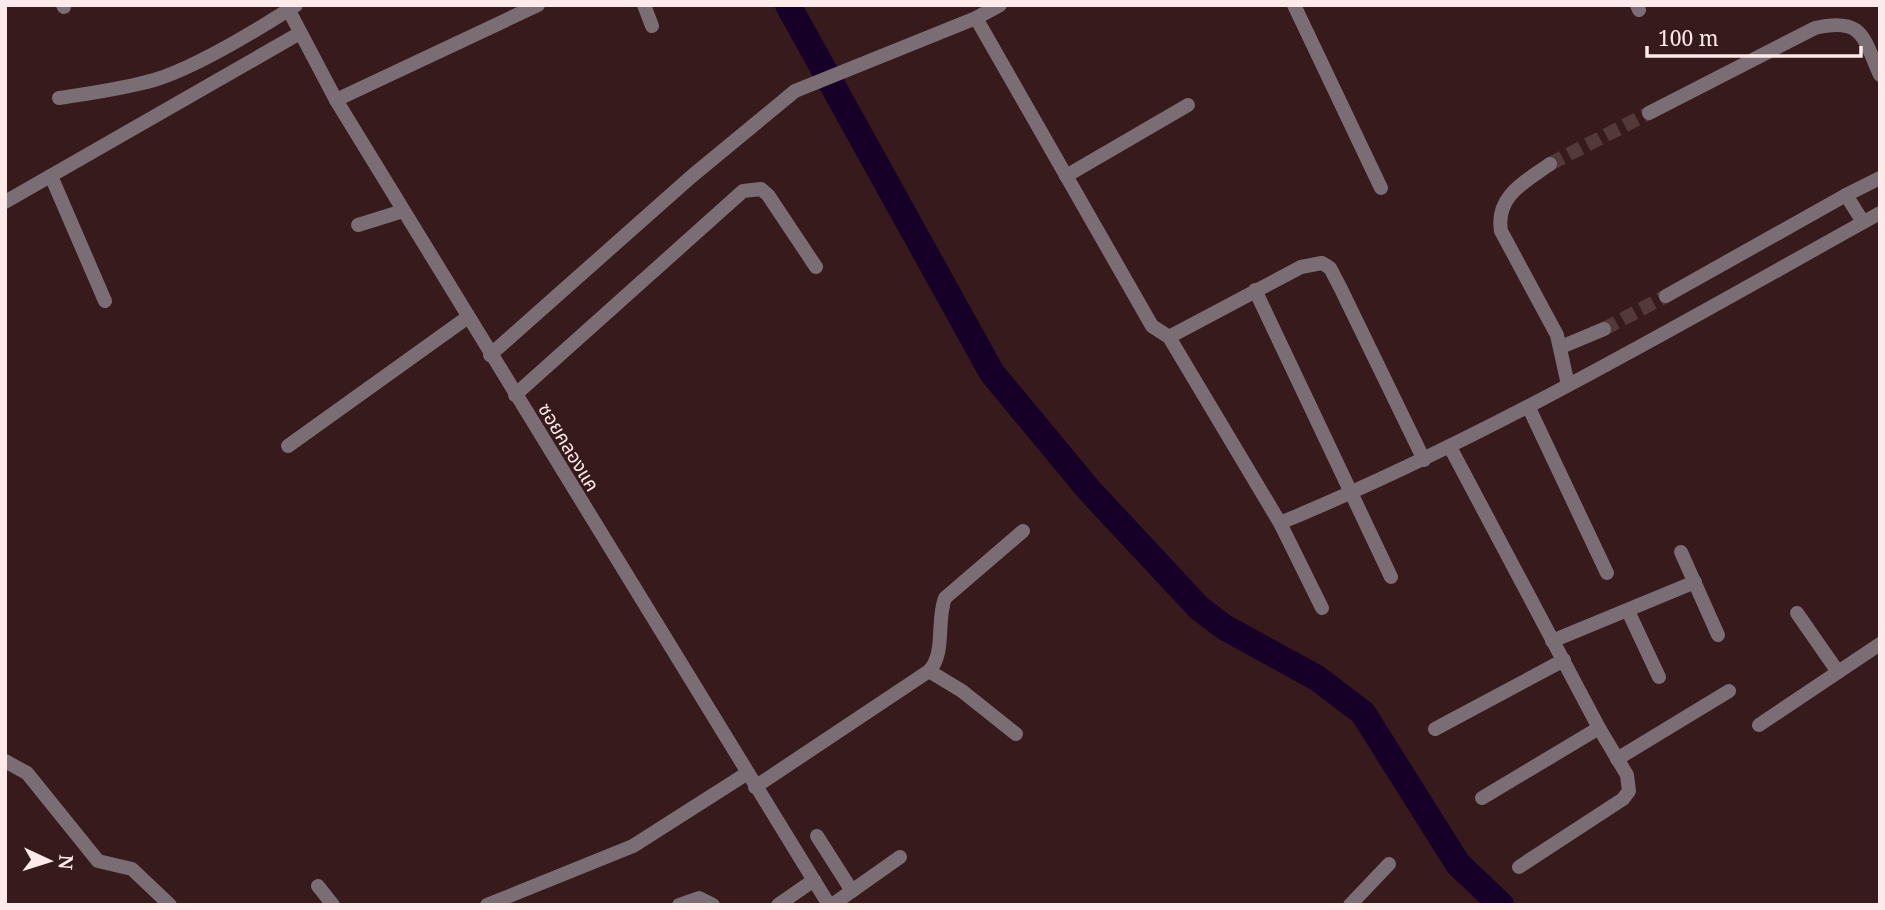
<svg xmlns="http://www.w3.org/2000/svg" width="1885" height="910" font-family="'Noto Serif','Noto Sans Thai',serif">
  <style>
    .lines { fill: none; stroke-linecap: round; stroke-linejoin: round }
    .river { stroke: #170028; stroke-width: 26 }
    .minor-tunnel { stroke: #54393b; stroke-width: 14; stroke-dasharray: 14 7; stroke-linecap: butt }
    .minor { stroke: #7a6d74; stroke-width: 14 }
    .labels { text-anchor: middle; stroke-width: 5; stroke-linejoin: round; paint-order: stroke }
    .street-label { font-size: 19px; fill: #feeaeb; stroke: #361a1c }
  </style>
  <rect width="100%" height="100%" fill="#361a1c"/>
  <g class="lines">
    <!-- river -->
    <polyline class="river" points="788,5 992,373 1089,490 1199,608 1224,627 1317,678 1363,713 1458,864 1501,905"/>
    <!-- minor-tunnel -->
    <g class="minor-tunnel">
      <polyline points="1550,164 1649,113"/>
      <polyline points="1604,329 1666,296"/>
    </g>
    <!-- minor -->
    <g class="minor">
      <polyline points="63,5 64,7"/>
      <polyline points="286,5 336,100 829,905"/>
      <polyline points="644,5 652,26"/>
      <polyline points="1294,5 1381,188"/>
      <polyline points="1637,5 1639,10"/>
      <polyline points="976,18 1152,326 1169,337 1280,523 1322,608"/>
      <path d="M 59,98 C 91,93 123,89 154,80 C 197,67 257,30 296,5"/>
      <polyline points="336,100 538,5"/>
      <path d="M 1649,113 L 1815,28 C 1863,17 1863,37 1880,75"/>
      <path d="M 1550,164 C 1526,181 1495,196 1501,231 L 1557,335 L 1568,385"/>
      <polyline points="51,176 105,301"/>
      <polyline points="1066,176 1188,105"/>
      <polyline points="5,202 300,33"/>
      <polyline points="1863,222 1846,195 1880,178"/>
      <polyline points="358,225 403,211"/>
      <polyline points="1255,290 1391,577"/>
      <polyline points="1666,296 1846,195"/>
      <polyline points="1169,337 1301,267 1322,263 1330,268 1340,287 1424,460"/>
      <polyline points="1561,347 1604,329"/>
      <polyline points="490,355 692,176 795,91 976,18 1000,5"/>
      <polyline points="515,395 743,191 761,189 768,195 816,267"/>
      <polyline points="1529,408 1607,573"/>
      <polyline points="288,446 468,317"/>
      <polyline points="1450,447 1599,728 1627,775 1629,791 1623,799 1519,867"/>
      <path d="M 1280,523 C 1489,437 1683,322 1880,213"/>
      <polyline points="1681,552 1718,635"/>
      <polyline points="1628,611 1659,677"/>
      <polyline points="1797,613 1838,672"/>
      <polyline points="1552,641 1695,582"/>
      <polyline points="929,671 962,691 1016,734"/>
      <polyline points="1759,725 1880,644"/>
      <polyline points="1435,729 1564,660"/>
      <polyline points="1617,759 1729,691"/>
      <polyline points="5,761 27,773 98,861 132,869 170,905"/>
      <path d="M 755,787 L 929,671 C 946,653 936,621 945,598 L 1023,531"/>
      <polyline points="1482,798 1599,728"/>
      <polyline points="817,836 852,891"/>
      <polyline points="318,886 333,905"/>
      <polyline points="487,905 633,846 746,774"/>
      <polyline points="679,905 699,898 713,905"/>
      <polyline points="778,905 814,880"/>
      <polyline points="832,905 900,857"/>
      <polyline points="1350,905 1389,864"/>
    </g>
  </g>
  <g class="labels">
    <!-- street labels -->
    <g class="street-label">
      <text transform="translate(569 447) rotate(59)" y="7">ซอยคลองแค</text>
    </g>
  </g>
  <!-- border -->
  <rect width="1885" height="910" fill="none" stroke="#feeaeb" stroke-width="14"/>
  <!-- north arrow -->
  <g transform="translate(49 861) rotate(94)" stroke="#361a1c" stroke-width="5" paint-order="stroke">
  <path d="M0-5L12 26L0 18L-12 26Z" fill="#feeaeb"/>
  <text y="-10" font-size="19" font-weight="bold" text-anchor="middle" fill="#feeaeb">N</text>
  </g>
  <!-- scale -->
  <path d="M1647 46v10h214v-10" fill="none" stroke="#feeaeb" stroke-width="3.5"/>
  <text x="1658" y="46" font-size="21" fill="#feeaeb" stroke="#361a1c" stroke-width="5" paint-order="stroke">100 m</text>
</svg>
